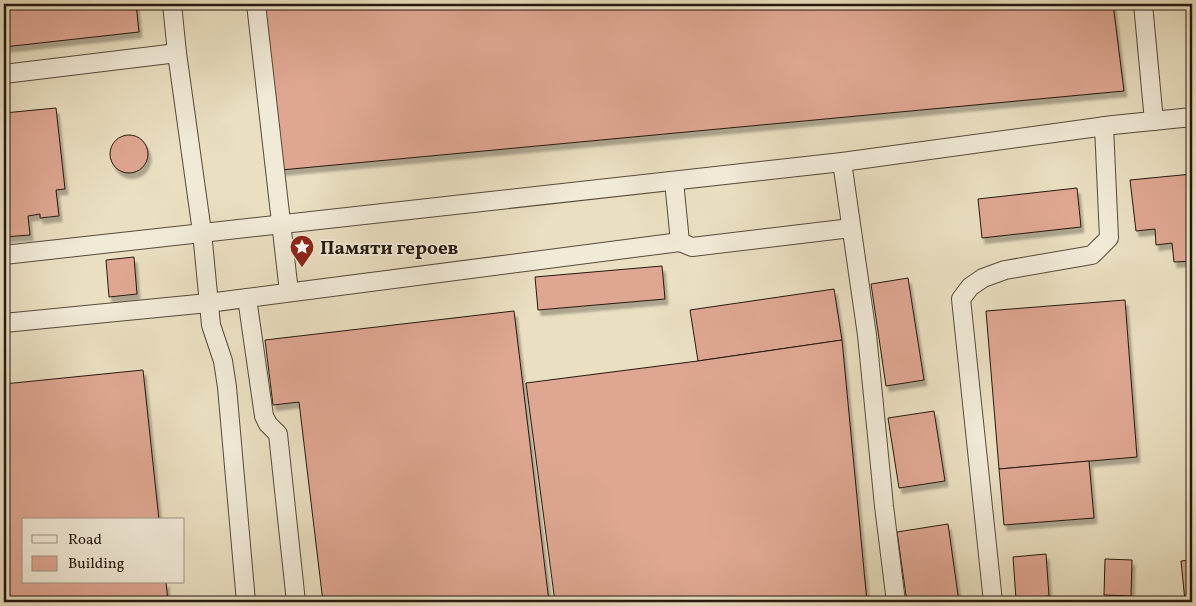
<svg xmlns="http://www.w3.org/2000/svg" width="1196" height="606" font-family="Vollkorn,serif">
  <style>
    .building { fill: #dfa792; stroke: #25190f; filter: url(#shadow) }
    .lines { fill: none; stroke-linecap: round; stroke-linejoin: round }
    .minor-casing { stroke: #564a3c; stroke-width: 20 }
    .minor { stroke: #f1ead7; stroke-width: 18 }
    .labels { text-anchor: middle; stroke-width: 4; stroke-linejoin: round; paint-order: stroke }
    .poi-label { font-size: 19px; font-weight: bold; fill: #25190f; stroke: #f1ead7; text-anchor: start }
  </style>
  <defs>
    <filter id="shadow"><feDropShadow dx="3" dy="5.5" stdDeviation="1" flood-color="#0004"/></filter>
  </defs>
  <rect width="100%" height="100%" fill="#eadfc1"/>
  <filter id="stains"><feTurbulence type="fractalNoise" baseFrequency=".004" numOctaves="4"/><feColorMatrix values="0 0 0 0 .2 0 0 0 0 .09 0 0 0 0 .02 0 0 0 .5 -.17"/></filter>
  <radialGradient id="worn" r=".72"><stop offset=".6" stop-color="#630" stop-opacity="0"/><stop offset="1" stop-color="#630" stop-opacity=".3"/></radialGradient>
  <!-- building -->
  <g class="building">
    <polygon points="4,4 136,4 139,32 4,47"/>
    <polygon points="264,4 1113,4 1124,91 281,170"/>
    <polygon points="56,108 65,189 56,190 59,216 40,218 40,214 28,216 30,235 4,237 4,113"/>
    <circle cx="129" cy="154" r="19"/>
    <polygon points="1192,174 1192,261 1174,262 1172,243 1156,245 1155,229 1136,231 1130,180"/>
    <polygon points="1077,188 1081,227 982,238 978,199"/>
    <polygon points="134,257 137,294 109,297 106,260"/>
    <polygon points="662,266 665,299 538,310 535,277"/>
    <polygon points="908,278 924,380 886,386 871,284"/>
    <polygon points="834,289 842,340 698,361 690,310"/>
    <polygon points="1125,300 1137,457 999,469 986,311"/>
    <polygon points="514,311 549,602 323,602 299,402 273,405 265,340"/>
    <polygon points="842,340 867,602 555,602 526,383 698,361"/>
    <polygon points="143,370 159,520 24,520 24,582 166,582 168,602 4,602 4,384"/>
    <polygon points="934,411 945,481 899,488 888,418"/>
    <polygon points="1089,461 1094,518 1004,525 999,469"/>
    <polygon points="948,524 959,602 907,602 897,532"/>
    <polygon points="1046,554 1049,596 1016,599 1013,557"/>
    <polygon points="1105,559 1132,560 1131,596 1104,595"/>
    <polygon points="1192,560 1192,601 1185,601 1181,561"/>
  </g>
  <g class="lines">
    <defs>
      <g id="minor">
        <polyline points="172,4 177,53 202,232 211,325 223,361 227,387 246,602"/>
        <polyline points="256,4 289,292"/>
        <polyline points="1143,4 1154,121"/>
        <polyline points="4,74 177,53"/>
        <polyline points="842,162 867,335 884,506 896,602"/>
        <polyline points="674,181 680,242 692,247 851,228"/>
        <polyline points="4,255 842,162 1113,125 1192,117"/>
        <polyline points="247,298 264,416 268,424 278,434 296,602"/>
        <polyline points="4,323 208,303 680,242"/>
        <polyline points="993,602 961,299 970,287 983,278 1005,270 1092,255 1109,238 1104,126"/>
      </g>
    </defs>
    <!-- minor casing -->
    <use href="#minor" class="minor-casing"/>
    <!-- minor -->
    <use href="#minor" class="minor"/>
  </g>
  <!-- icons -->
  <defs>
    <symbol id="sight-pin" viewBox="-11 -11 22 30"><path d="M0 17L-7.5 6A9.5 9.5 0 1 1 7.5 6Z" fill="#8f2418" stroke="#f1ead7"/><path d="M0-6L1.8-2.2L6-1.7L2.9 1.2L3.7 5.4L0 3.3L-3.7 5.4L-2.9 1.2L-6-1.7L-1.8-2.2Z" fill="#fff"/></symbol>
  </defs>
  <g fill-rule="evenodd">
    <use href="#sight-pin" x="288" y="233" width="28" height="38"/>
  </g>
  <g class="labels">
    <!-- poi labels -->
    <g class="poi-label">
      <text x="320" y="254">Памяти героев</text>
    </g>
  </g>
  <!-- margin -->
  <rect width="1196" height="606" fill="none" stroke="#eadfc1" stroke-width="20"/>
  <rect x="5" y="5" width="1186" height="596" fill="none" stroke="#25190f" stroke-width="2.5"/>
  <rect x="10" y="10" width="1176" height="586" fill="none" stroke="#25190f"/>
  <!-- legend -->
  <rect x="22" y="518" width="162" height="65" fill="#f1ead7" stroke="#9f9687"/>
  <rect x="32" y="535" width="25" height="8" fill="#f1ead7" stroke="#9f9687"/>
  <text x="68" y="544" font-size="15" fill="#25190f">Road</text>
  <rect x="32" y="556" width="25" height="15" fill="#dfa792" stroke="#9f9687"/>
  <text x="68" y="568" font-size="15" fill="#25190f">Building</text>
  <rect width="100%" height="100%" filter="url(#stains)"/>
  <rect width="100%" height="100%" fill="url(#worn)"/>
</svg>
